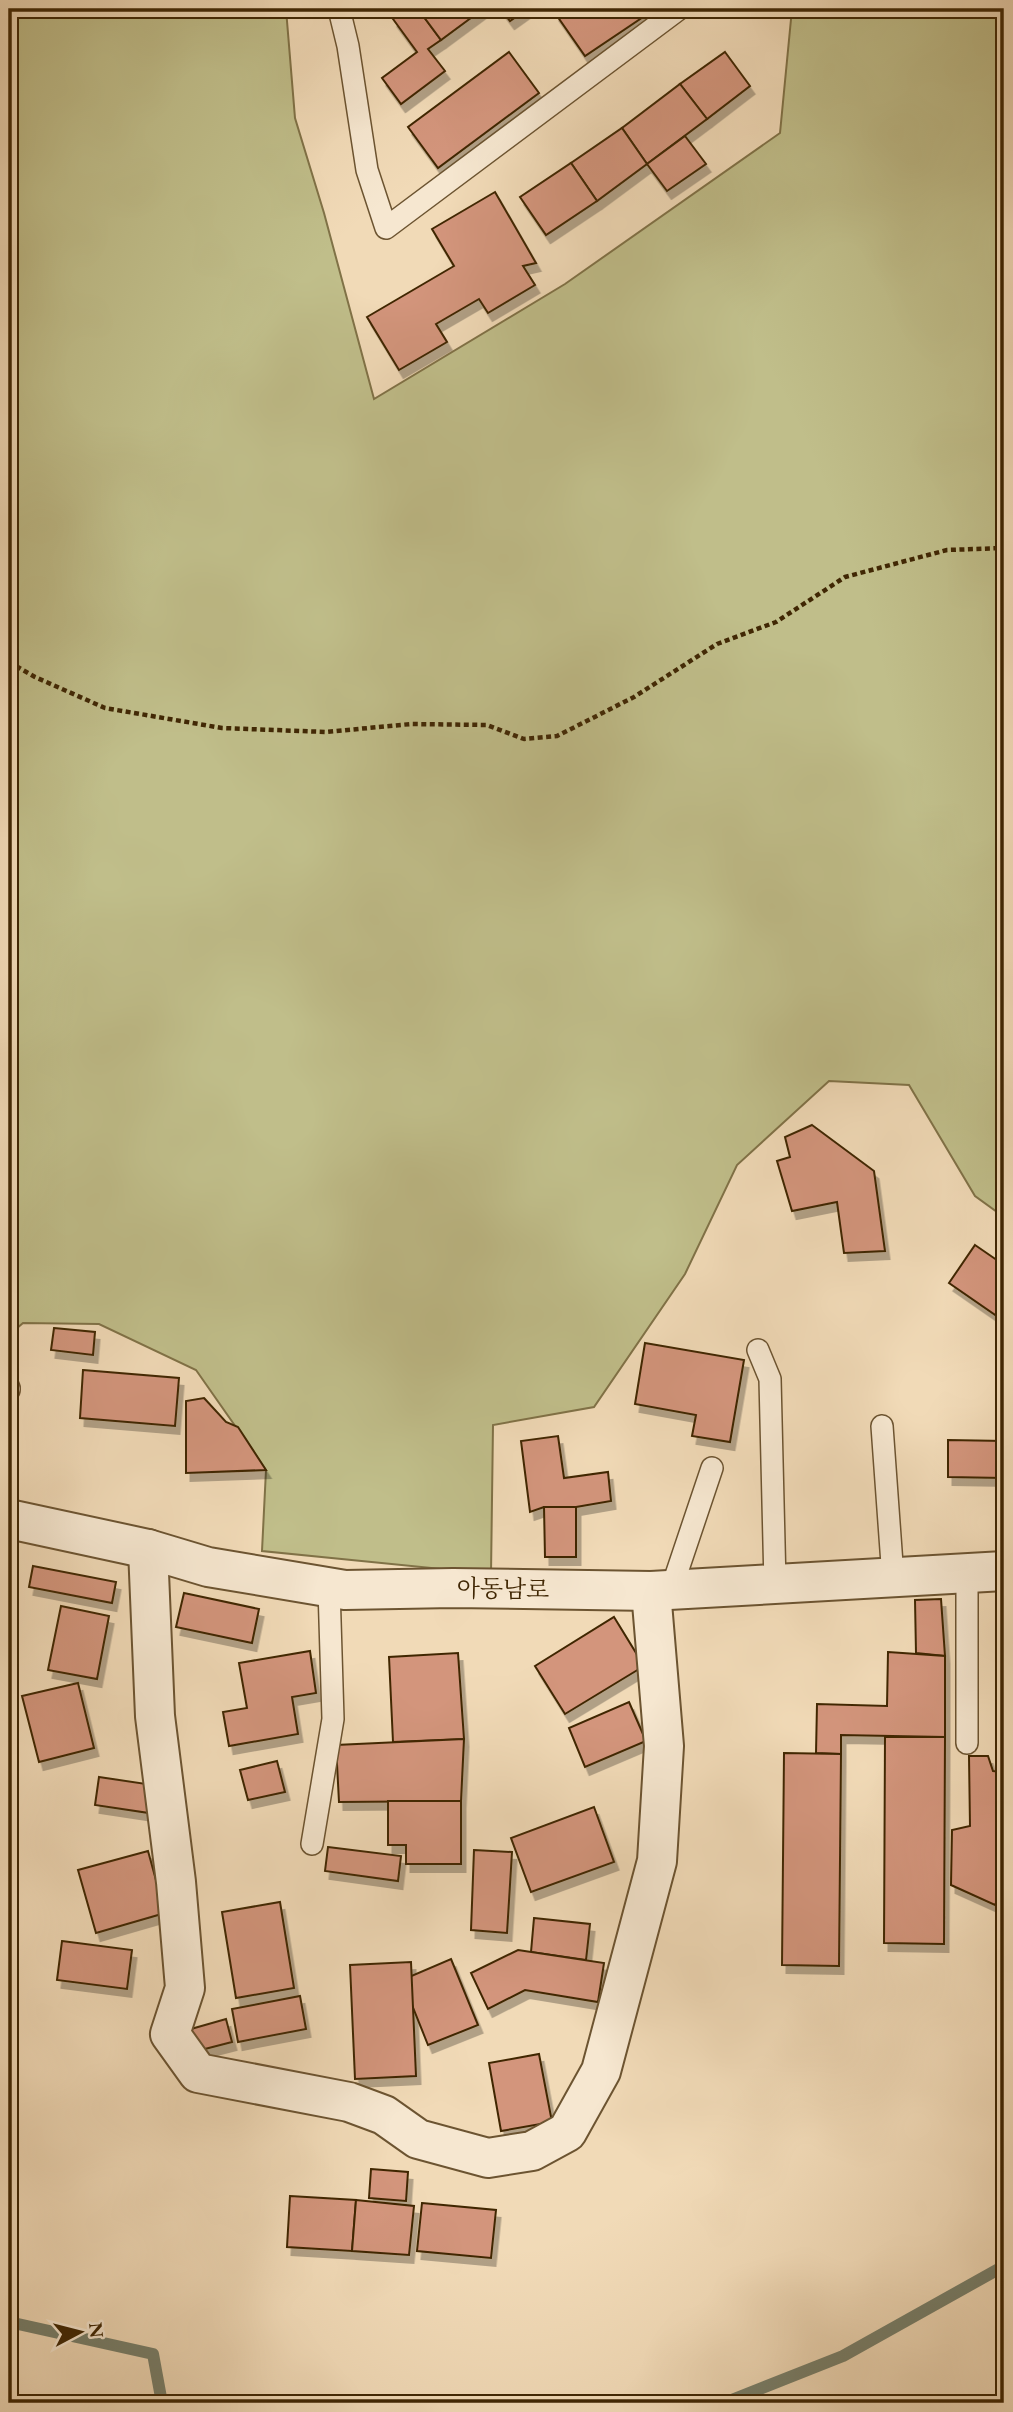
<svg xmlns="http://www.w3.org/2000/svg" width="1013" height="2412" font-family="'EB Garamond','Noto Serif KR',serif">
<defs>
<filter id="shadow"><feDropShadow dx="4.5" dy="8" stdDeviation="0" flood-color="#0004"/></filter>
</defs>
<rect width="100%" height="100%" fill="#f1dab7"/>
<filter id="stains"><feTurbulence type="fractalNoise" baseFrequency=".00286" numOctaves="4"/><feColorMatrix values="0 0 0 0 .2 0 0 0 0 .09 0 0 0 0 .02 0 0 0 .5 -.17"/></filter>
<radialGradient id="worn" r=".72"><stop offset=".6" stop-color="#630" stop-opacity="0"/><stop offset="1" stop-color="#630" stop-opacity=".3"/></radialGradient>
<path fill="#c0be8a" stroke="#807247" stroke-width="2" d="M9,9H286L295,118L324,213L374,399L565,284L780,133L792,9H1004V1217L975,1196L909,1085L829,1081L737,1165L685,1274L594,1407L493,1425L491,1574L262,1551L266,1470L196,1370L99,1324L23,1323L9,1335Z"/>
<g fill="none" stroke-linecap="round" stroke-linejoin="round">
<g stroke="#777f6b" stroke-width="12">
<path d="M9,2322L153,2354L162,2403"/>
<path d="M724,2403L843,2356L1004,2266"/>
</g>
</g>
<g fill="#d3957c" stroke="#402704" stroke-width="2" filter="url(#shadow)">
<path d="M407,9H418L441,40L428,49L445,71L401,104L382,78L417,52L393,19Z"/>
<path d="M418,9H483L441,40Z"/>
<path d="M501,9H527L510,21Z"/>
<path d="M561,9H655L585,56L555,13Z"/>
<path d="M509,52L539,93L438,168L408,127Z"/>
<path d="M725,52L750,86L707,119L680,84Z"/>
<path d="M680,84L707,119L647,164L622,128Z"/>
<path d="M622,128L647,164L597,201L571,163Z"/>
<path d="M685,136L706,164L667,191L647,164Z"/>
<path d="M571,163L597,201L546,235L520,197Z"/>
<path d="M495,192L536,263L523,266L535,285L488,313L479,299L436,324L447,342L399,370L367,317L454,266L432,229Z"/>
<path d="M812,1125L874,1171L885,1251L844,1253L837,1202L792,1211L777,1161L790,1157L785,1137Z"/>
<path d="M975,1245L1004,1265V1321L949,1283Z"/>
<path d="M54,1328L95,1332L93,1355L51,1350Z"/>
<path d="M645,1343L744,1360L730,1442L692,1436L696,1415L635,1404Z"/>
<path d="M83,1370L179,1378L175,1426L80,1418Z"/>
<path d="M204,1398L226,1422L238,1427L266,1470L186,1473V1401Z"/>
<path d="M558,1436L564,1478L608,1472L611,1501L576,1507H544L530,1512L521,1441Z"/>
<path d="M948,1440L1004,1441V1478L948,1477Z"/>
<path d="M544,1507H576V1557H545Z"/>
<path d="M33,1566L116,1582L112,1603L29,1587Z"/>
<path d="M184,1593L259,1609L252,1643L176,1627Z"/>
<path d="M941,1599L945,1656L916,1653L915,1600Z"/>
<path d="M61,1606L109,1616L97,1679L48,1670Z"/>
<path d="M614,1617L644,1666L565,1714L535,1666Z"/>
<path d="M310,1651L316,1693L292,1697L298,1734L229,1746L223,1712L247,1708L239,1663Z"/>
<path d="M888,1652L945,1656V1737L841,1735V1754L816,1753L817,1704L887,1706Z"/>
<path d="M458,1653L464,1739L393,1742L389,1657Z"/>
<path d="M78,1683L94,1748L39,1762L22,1696Z"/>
<path d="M629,1702L646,1741L585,1767L569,1728Z"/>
<path d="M885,1737H945L944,1944L884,1943Z"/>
<path d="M464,1739L461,1801L339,1802L336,1745Z"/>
<path d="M784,1753L841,1754L839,1966L782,1965Z"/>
<path d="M969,1756H988L993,1771L1004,1772V1887L995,1905L951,1885L952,1830L970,1826Z"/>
<path d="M277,1761L285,1792L248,1800L240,1770Z"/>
<path d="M99,1777L153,1785L149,1813L95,1805Z"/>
<path d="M388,1801H461V1864H406V1845H388Z"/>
<path d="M594,1807L614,1862L531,1892L511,1838Z"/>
<path d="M328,1847L401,1856L398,1881L325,1871Z"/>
<path d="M474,1850L512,1852L507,1933L471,1930Z"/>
<path d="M148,1851L165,1913L96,1933L78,1870Z"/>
<path d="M280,1902L294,1988L236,1998L222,1912Z"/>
<path d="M534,1918L590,1924L586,1960L531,1952Z"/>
<path d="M62,1941L132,1950L127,1989L57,1980Z"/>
<path d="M518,1950L604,1963L598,2002L525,1990L488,2009L471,1973Z"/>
<path d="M451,1959L478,2025L428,2045L402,1980Z"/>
<path d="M411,1962L416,2076L355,2079L350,1965Z"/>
<path d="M300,1996L306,2029L238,2042L232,2009Z"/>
<path d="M226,2019L232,2042L197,2051L191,2029Z"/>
<path d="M539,2054L552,2122L501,2131L489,2063Z"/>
<path d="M371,2169L408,2172L406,2201L369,2198Z"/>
<path d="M290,2196L356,2200L352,2251L287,2247Z"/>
<path d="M356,2200L414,2206L409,2255L352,2251Z"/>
<path d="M422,2203L496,2210L491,2258L417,2251Z"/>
</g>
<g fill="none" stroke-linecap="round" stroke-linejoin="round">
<defs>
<g id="service">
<path d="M339,9L348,46L367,170L386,228L679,9"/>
<path d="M758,1350L770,1379L775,1584"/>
<path d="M9,1390V1388"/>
<path d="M882,1426L893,1578"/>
<path d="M671,1590L712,1468"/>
<path d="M967,1743V1574"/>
<path d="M312,1844L333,1719L329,1588"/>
</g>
<g id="minor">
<path d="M9,1519L148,1549L208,1567L345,1590L453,1588L651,1591L1004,1571"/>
<path d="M148,1549L155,1716L176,1882L185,1988L170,2034L198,2073L349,2102L384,2115L418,2139L488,2158L532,2151L567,2132L601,2071L657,1861L664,1746L651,1591"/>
</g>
</defs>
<use href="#service" stroke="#6c5431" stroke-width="24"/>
<use href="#minor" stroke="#6c5431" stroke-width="42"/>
<path stroke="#402704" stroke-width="4.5" stroke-dasharray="5 3.5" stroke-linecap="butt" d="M9,662L35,677L105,708L222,728L326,732L411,724L487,725L524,739L557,736L634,697L717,644L776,622L845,577L947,550L1004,548"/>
<use href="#service" stroke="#f6e7d0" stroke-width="21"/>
<use href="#minor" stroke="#f6e7d0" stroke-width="38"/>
</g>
<g text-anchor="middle" stroke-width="5" stroke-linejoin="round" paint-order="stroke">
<g font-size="24" fill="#402704" stroke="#f6e7d0">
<text transform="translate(503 1589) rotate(1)" y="8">아동남로</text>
</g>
</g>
<rect width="1013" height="2412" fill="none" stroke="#f1dab7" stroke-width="35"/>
<rect x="10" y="10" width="992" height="2391" fill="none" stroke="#402704" stroke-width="3.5"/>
<rect x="18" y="18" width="978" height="2377" fill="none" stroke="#402704" stroke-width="2"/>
<g transform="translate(80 2332) rotate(83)" stroke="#f6e7d0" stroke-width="5" paint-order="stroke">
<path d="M0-5L12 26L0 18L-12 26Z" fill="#402704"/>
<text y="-10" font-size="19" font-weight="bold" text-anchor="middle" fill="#402704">N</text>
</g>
<rect width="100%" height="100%" filter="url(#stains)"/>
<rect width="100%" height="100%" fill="url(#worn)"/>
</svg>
